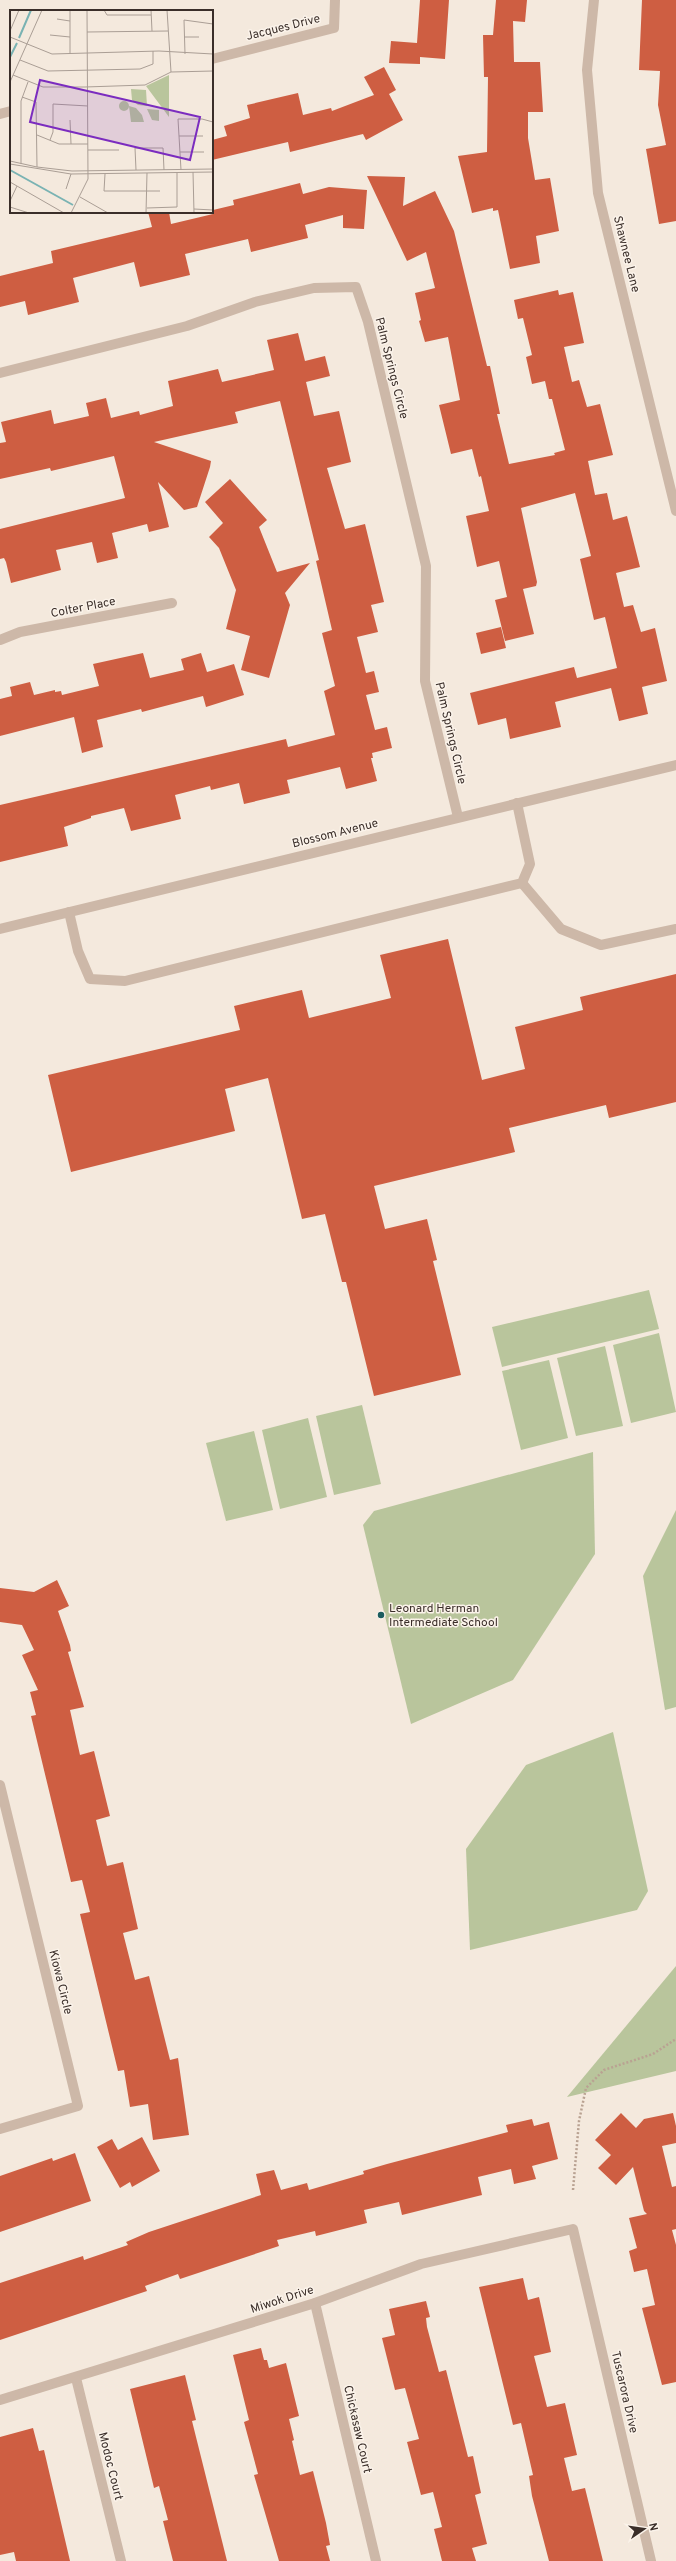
<svg xmlns="http://www.w3.org/2000/svg" width="676" height="2561" font-family="Overpass,sans-serif">
<rect width="100%" height="100%" fill="#f4e9dd"/>
<g fill="#b9c59c">
<path d="M649,1290L659,1329L502,1367L492,1327Z"/>
<path d="M659,1333L676,1412L631,1423L613,1345Z"/>
<path d="M605,1346L623,1426L576,1436L557,1358Z"/>
<path d="M549,1360L568,1438L521,1450L502,1371Z"/>
<path d="M362,1405L381,1484L334,1495L316,1416Z"/>
<path d="M308,1418L327,1497L280,1509L262,1430Z"/>
<path d="M254,1431L273,1510L226,1521L206,1443Z"/>
<path d="M593,1452L595,1554L513,1680L411,1724L363,1525L374,1511Z"/>
<path d="M676,1510V1707L665,1710L643,1576Z"/>
<path d="M613,1732L648,1891L637,1910L470,1950L466,1849L526,1765Z"/>
<path d="M676,1966V2071L567,2097Z"/>
</g>
<g fill="#ce5e42">
<path d="M420,0H449L445,59L420,57V64L389,63L391,41L417,43Z"/>
<path d="M496,0H527L525,22L513,21L514,62H540L543,112H528V138L535,180L550,178L559,231L536,236L540,263L510,269L498,210L493,211V208L472,213L458,156L487,152L488,77H484L483,35H493Z"/>
<path d="M642,0H676V221L659,224L646,149L666,145L658,105L660,71L639,70Z"/>
<path d="M384,67L396,90L389,94L403,120L366,140L363,134L290,152L288,142L212,160V140L227,136L224,126L250,118L247,105L298,93L303,115L331,108L332,111L374,95L364,77Z"/>
<path d="M367,176L405,177L403,206L435,191L454,231L487,366H490L500,414H497L509,464L555,455L554,453L565,450L552,399H549L545,381L532,384L526,357L532,355L523,318L518,319L514,300L558,290L559,295L573,292L584,343L564,347L572,382L579,380L587,407L600,404L613,455L588,461L595,495L607,493L613,520L627,516L640,567L616,573L624,607L633,605L641,632L655,628L667,681L642,687L648,714L619,721L611,688L555,702L561,727L510,739L506,718L478,725L470,693L574,667L577,678L617,668L605,617L594,620L580,559L591,556L575,493L521,508L537,582L536,586L523,589L534,634L505,641L495,600L507,597L499,561L477,567L466,516L489,511L481,476L479,477L472,449L451,454L439,405L460,400L448,337L425,342L419,321L421,320L415,293L435,288L426,252L407,261Z"/>
<path d="M300,183L303,194L329,187L367,190L364,229L343,228V215L305,225L308,238L251,252L248,239L185,254L190,275L140,287L134,262L73,278L79,302L28,315L25,301L0,307V276L53,263L51,251L152,227L148,212H169L171,224L213,214V210L234,205L233,200Z"/>
<path d="M298,333L305,361L325,356L330,376L306,382L314,416L339,411L351,462L327,468L345,529L365,524L384,602L371,605L378,632L357,637L366,673L374,671L379,692L366,695L375,730L387,727L392,748L372,753L373,758H371L377,781L346,789L340,767L287,780L290,793L244,804L239,783L211,790L210,786L175,795L181,819L131,831L124,808L91,816V818L64,827L68,846L0,862V805L286,739L288,747L335,735L324,691L335,686L322,633L332,630L316,561L319,560L280,401L235,412L238,423L154,442L211,461L210,467L197,507L184,510L158,482L169,527L149,532L147,524L112,533L118,558L97,563L92,542L56,550L61,570L11,583L6,562L4,558L0,559V529L125,498L114,456L51,471L50,468L0,479V443L6,442L1,422L51,410L54,424L89,416L86,403L106,398L111,418L139,411L140,415L173,406L168,381L218,369L222,382L274,370L267,340Z"/>
<path d="M230,479L267,520L259,527L277,572L310,563L285,593L290,605L269,678L241,670L250,636L226,629L236,590L219,548L209,537L223,523L205,502Z"/>
<path d="M501,627L506,648L481,654L476,633Z"/>
<path d="M143,653L150,678L184,670L181,659L201,653L207,672L234,664L244,695L206,707L203,696L142,712L141,709L97,720L103,747L82,753L74,717L0,736V699L12,696L10,687L30,682L34,695L55,690V692L61,691L62,695L99,686L93,664Z"/>
<path d="M448,939L482,1080L525,1069L515,1027L583,1010L580,997L676,974V1102L609,1118L606,1105L509,1128L515,1152L374,1186L385,1229L427,1219L437,1260L433,1261L461,1375L374,1396L346,1282H342L325,1214L302,1219L268,1078L225,1089L235,1131L71,1172L48,1075L240,1030L234,1006L302,990L309,1018L391,998L380,955Z"/>
<path d="M57,1580L69,1606L58,1611L70,1645L71,1651L68,1652L84,1707L70,1710L80,1755L94,1751L110,1816L96,1820L107,1866L123,1862L138,1929L123,1933L135,1980L149,1976L170,2060L178,2058L189,2135L153,2140L148,2104L130,2107L124,2070L118,2071L80,1914L90,1912L82,1880L71,1882L31,1716L36,1715L30,1692L38,1690L22,1655L34,1650L22,1625L0,1622V1588L34,1592Z"/>
<path d="M621,2113L636,2128L644,2119L673,2113L676,2126V2143L662,2146L672,2187L676,2186V2229L672,2230L676,2245V2382L662,2385L642,2308L655,2305L647,2269L634,2272L629,2251L637,2248L629,2218L647,2214L644,2211L633,2167L616,2185L598,2168L611,2155L595,2140Z"/>
<path d="M532,2119L534,2126L549,2122L558,2159L532,2166L536,2179L514,2184L511,2169L478,2177L482,2195L402,2215L399,2202L364,2210L367,2223L316,2236L315,2231L277,2240L279,2246L180,2279L178,2274L145,2286L147,2291L0,2340V2283L83,2256L84,2260L128,2245L126,2242L149,2232L261,2195L256,2174L274,2170L281,2190L307,2183L309,2190L364,2174L363,2171L387,2164L508,2132L506,2125Z"/>
<path d="M142,2137L160,2171L132,2187L130,2182L120,2188L97,2147L112,2139L118,2150Z"/>
<path d="M75,2153L91,2201L0,2232V2176L52,2158L53,2161Z"/>
<path d="M523,2278L528,2300L539,2297L551,2352L534,2356L547,2407L565,2403L577,2455L564,2458L572,2491L585,2488L603,2561H549L532,2496L529,2476L533,2475L521,2423L513,2425L479,2287Z"/>
<path d="M426,2301L430,2317L426,2318L427,2327L439,2372L446,2370L468,2457L473,2456L481,2493L475,2495L487,2544L472,2548L476,2561H442L434,2529L442,2527L433,2492L421,2495L407,2442L419,2439L405,2388L395,2390L382,2338L395,2335L389,2309Z"/>
<path d="M261,2348L264,2360H267L269,2368L286,2363L299,2416L289,2419L294,2440L292,2441L300,2475L313,2471L326,2523L330,2545L326,2546L330,2561H279L254,2475L258,2474L244,2422L249,2420L233,2355Z"/>
<path d="M185,2375L196,2420L192,2421L227,2561H173L163,2521L168,2520L159,2486L154,2488L130,2389Z"/>
<path d="M33,2428L39,2451L44,2450L70,2561H16L14,2552L0,2555V2437Z"/>
</g>
<g fill="none" stroke-linecap="round" stroke-linejoin="round">
<path stroke="#b9a292" stroke-width="2.5" stroke-dasharray="2 2" stroke-linecap="butt" d="M573,2190L579,2121L586,2088L604,2070L653,2054L676,2039"/>
<g stroke="#cdb8a8" stroke-width="10">
<path d="M594,0L587,70L598,193L676,511"/>
<path d="M212,59L334,28L335,0"/>
<path d="M0,114L11,111"/>
<path d="M0,373L187,326L255,302L314,288L356,287L368,322L426,566L425,681L458,817"/>
<path d="M0,640L20,632L172,603"/>
<path d="M522,883L561,929L601,945L676,929"/>
<path d="M69,912L78,951L90,979L125,981L522,883L530,864L517,803"/>
<path d="M0,929L676,765"/>
<path d="M0,1785L78,2106L0,2129"/>
<path d="M315,2303L376,2561"/>
<path d="M76,2378L121,2561"/>
<path d="M0,2400L315,2303L421,2264L573,2229L651,2561"/>
</g>
</g>
<circle fill="#1b5d5f" stroke="#fbf3ea" stroke-width="1.5" cx="381" cy="1615" r="4"/>
<g text-anchor="middle" stroke-width="3" stroke-linejoin="round" paint-order="stroke">
<g font-size="12" fill="#3a2e29" stroke="#fbf3ea">
<text transform="translate(283 27) rotate(-14)" y="4">Jacques Drive</text>
<text transform="translate(627 254) rotate(76)" y="4">Shawnee Lane</text>
<text transform="translate(392 368) rotate(76)" y="4">Palm Springs Circle</text>
<text transform="translate(83 607) rotate(-11)" y="4">Colter Place</text>
<text transform="translate(451 733) rotate(77)" y="4">Palm Springs Circle</text>
<text transform="translate(335 833) rotate(-14)" y="4">Blossom Avenue</text>
<text transform="translate(61 1982) rotate(76)" y="4">Kiowa Circle</text>
<text transform="translate(282 2299) rotate(-18)" y="4">Miwok Drive</text>
<text transform="translate(625 2392) rotate(77)" y="4">Tuscarora Drive</text>
<text transform="translate(358 2429) rotate(77)" y="4">Chickasaw Court</text>
<text transform="translate(111 2466) rotate(76)" y="4">Modoc Court</text>
</g>
<g font-size="12" fill="#3a2e29" stroke="#fbf3ea" text-anchor="start">
<text x="389" y="1612">Leonard Herman<tspan x="389" dy="14">Intermediate School</tspan></text>
</g>
</g>
<g transform="translate(10 10)">
<rect width="203" height="203" fill="#f4e9dd"/>
<path d="M159,65V107L136,76ZM121,79L136,80L137,96L128,95L122,90ZM109 96a5 5 0 1 1 10 0a5 5 0 1 1-10 0ZM119,96L126,98L132,105L134,112H121ZM137,99L149,100V111L142,110Z" fill="#b9c59c"/>
<path fill="none" stroke="#7ab3b3" stroke-width="2" d="M9,28L21,0M0,47L7,33M0,160L63,195"/>
<path fill="none" stroke="#aa9e95" stroke-width="1" d="M60,0V44M94,0L97,5H141M141,0L142,21M157,0L161,62M47,9L60,11M0,21L9,0M77,22L158,21M40,25L60,27M0,27L42,44L149,41L203,44M175,27H189M175,44L174,10L203,14M10,50L38,61L130,59L143,54V41M3,65L33,77H75L135,75L161,62L203,61M0,72L32,0M12,87L26,92L27,157M60,110L61,134M27,125L49,134H78M169,126H193M40,130L43,122V94L78,96M78,140H109M170,142H194M0,151L27,157L62,161L203,159M0,154L61,164L203,162M11,154V91L18,72M126,160L125,138H153L154,160M171,160L168,109H192L203,112M183,162L184,203M95,164L94,181H150M0,172L54,203M56,179L61,164M70,187L98,203M0,191L7,176M0,197L19,203M137,198L167,197V163M184,199L203,200M61,203L78,169L77,0M136,203L137,163"/>
<path fill="#7b2cbf" fill-opacity="0.15" stroke="#7b2cbf" stroke-width="2" d="M30,70L190,107L180,150L20,112Z"/>
<rect width="203" height="203" fill="none" stroke="#3a2e29" stroke-width="2"/>
</g>
<g transform="translate(644 2529) rotate(77)" stroke="#fbf3ea" stroke-width="3" paint-order="stroke">
<path d="M0-3L7 15L0 10L-7 15Z" fill="#3a2e29"/>
<text y="-6" font-size="11" font-weight="bold" text-anchor="middle" fill="#3a2e29">N</text>
</g>
</svg>
